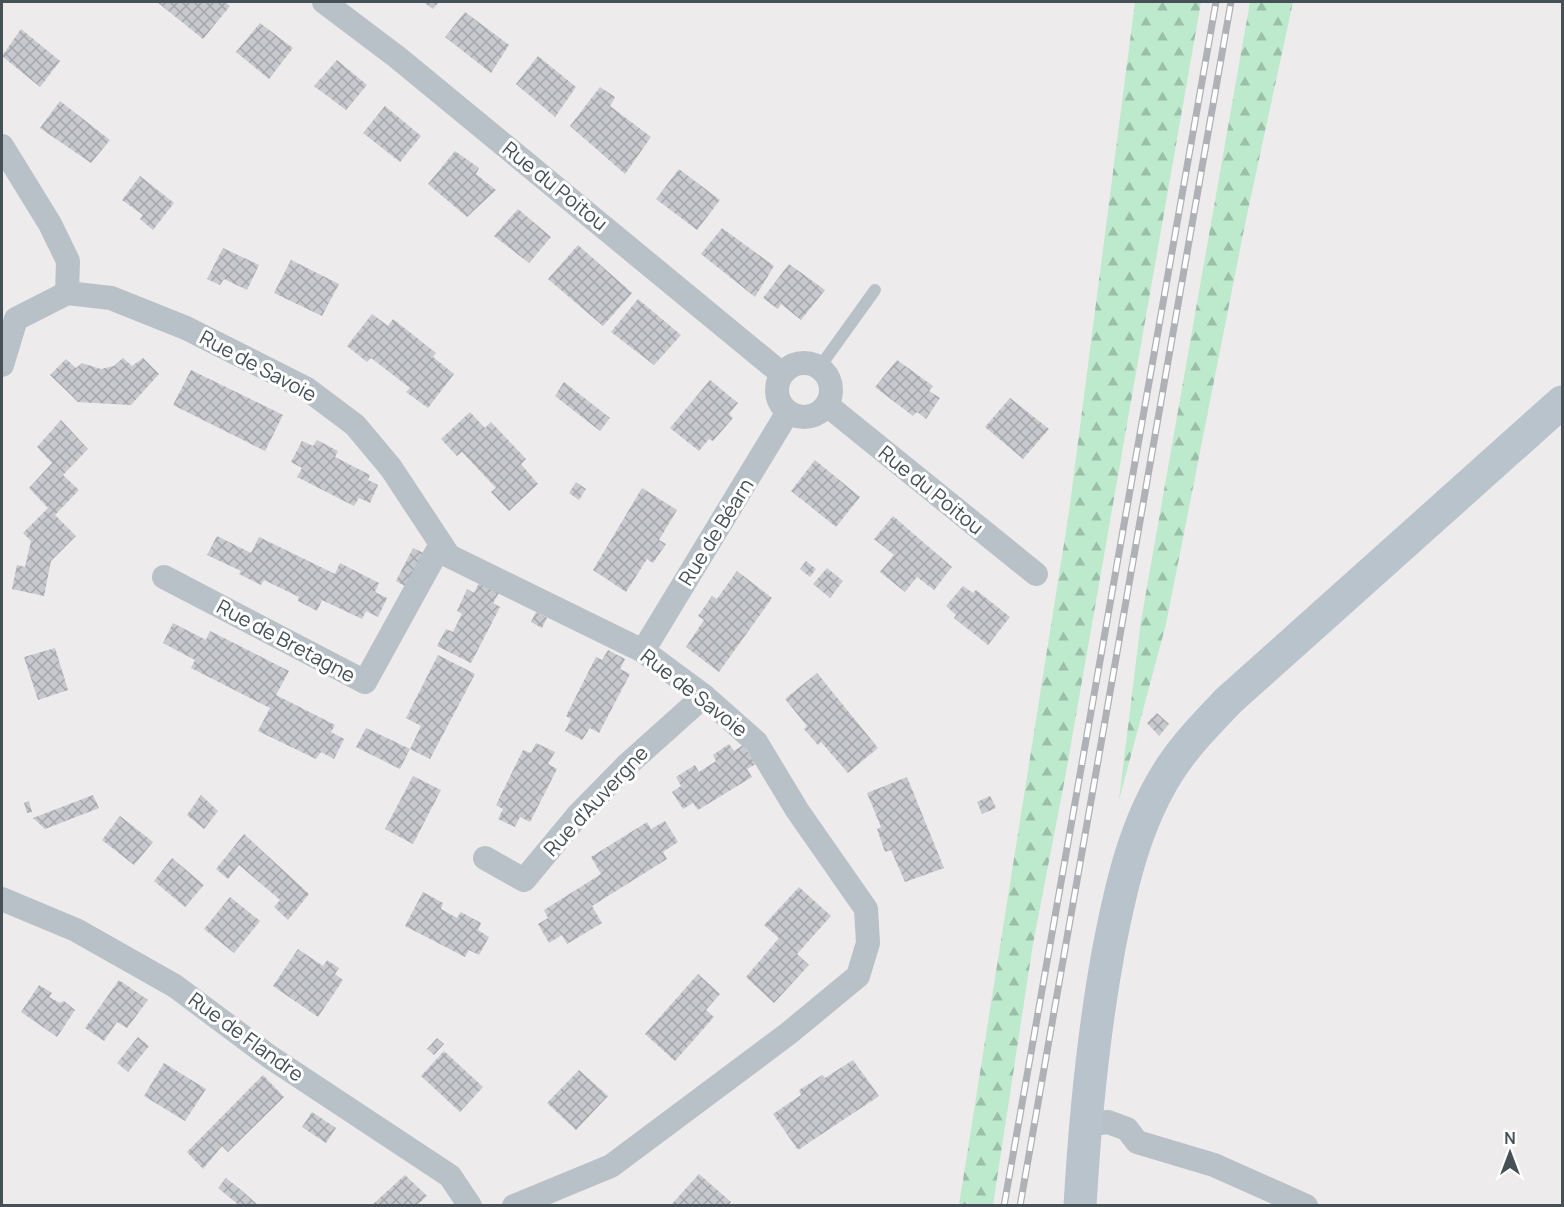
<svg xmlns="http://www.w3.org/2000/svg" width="1564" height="1207" font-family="Manrope,sans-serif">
<defs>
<pattern id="forest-firs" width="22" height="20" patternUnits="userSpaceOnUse" patternTransform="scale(1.5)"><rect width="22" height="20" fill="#bde9cc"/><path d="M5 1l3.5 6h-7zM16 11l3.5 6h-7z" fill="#9bbfa8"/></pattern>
<pattern id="building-cross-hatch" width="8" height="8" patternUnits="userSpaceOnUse" patternTransform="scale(1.5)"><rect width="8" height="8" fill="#c7c9ce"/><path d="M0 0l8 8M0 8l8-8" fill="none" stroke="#a3a6aa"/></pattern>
</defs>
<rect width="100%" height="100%" fill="#eeebec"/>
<g fill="url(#forest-firs)">
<path d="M1135,2H1201L1065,778L1033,944L993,1205H959L1069,512Z"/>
<path d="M1250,2H1293L1245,224L1166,624L1119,800L1141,621Z"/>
</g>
<g fill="url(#building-cross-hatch)">
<path d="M157,2H225L230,6L203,39Z"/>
<path d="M423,2H439L433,9Z"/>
<path d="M465,12L509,45L491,73L445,37Z"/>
<path d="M260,23L293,48L269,79L236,52Z"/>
<path d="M21,29L60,61L40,87L2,56Z"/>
<path d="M538,56L576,87L555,117L516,84Z"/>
<path d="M337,60L367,85L346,110L314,86Z"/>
<path d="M600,87L615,97L610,106L651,137L625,174L570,126Z"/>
<path d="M60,101L110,140L91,163L40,128Z"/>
<path d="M385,106L421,136L400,162L363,133Z"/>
<path d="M455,151L479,168L476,174L496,190L467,217L428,184Z"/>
<path d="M679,169L720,200L697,230L656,199Z"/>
<path d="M140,176L174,203L153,230L140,219L143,215L122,200Z"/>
<path d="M518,209L551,237L529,263L494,236Z"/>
<path d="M722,228L774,266L755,297L701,254Z"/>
<path d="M578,245L632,293L603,326L548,279Z"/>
<path d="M223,248L259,265L247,290L224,279L220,285L207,279Z"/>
<path d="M291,260L339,284L322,316L274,293Z"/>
<path d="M789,264L825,290L801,320L781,304L778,309L763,298Z"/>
<path d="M638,299L681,335L654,365L611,332Z"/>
<path d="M372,314L388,326L393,319L436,353L433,357L454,374L428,408L406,392L410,388L371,358L367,362L347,346Z"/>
<path d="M123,358L132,366L143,358L159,374L131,405L78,402L50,375L66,359L76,368L82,363L101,369L114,366Z"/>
<path d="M897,360L933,386L929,391L940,398L926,419L917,412L913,416L875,387Z"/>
<path d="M191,370L283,415L265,451L173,405Z"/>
<path d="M710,380L738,403L729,414L733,418L713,441L709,439L699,451L670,428Z"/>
<path d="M564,382L610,418L600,431L555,396Z"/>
<path d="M1010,398L1049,429L1023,459L985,427Z"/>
<path d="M470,412L485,428L491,422L526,459L521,464L538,484L509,511L491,492L496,488L462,452L457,456L441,439Z"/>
<path d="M61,420L88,449L63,475L79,490L55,515L76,536L51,561L44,596L12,589L17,565L25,567L31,541L23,533L48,508L29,488L52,463L37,447Z"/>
<path d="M317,440L338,451L335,457L370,475L368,480L378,485L370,503L359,498L354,506L297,477L302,468L291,462L302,441L313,446Z"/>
<path d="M815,460L860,497L836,527L791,491Z"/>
<path d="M576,482L586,489L579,500L569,493Z"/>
<path d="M642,488L677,510L659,540L666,544L653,563L647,559L626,592L593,570Z"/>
<path d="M893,516L952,567L934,590L917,577L905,592L880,572L894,555L874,539Z"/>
<path d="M217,536L251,553L259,537L335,574L340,563L379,583L375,592L387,598L378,617L366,611L362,619L322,600L317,611L298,601L299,597L264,580L261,585L239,574L241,571L207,555Z"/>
<path d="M413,548L432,557L415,592L396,581Z"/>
<path d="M806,561L816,569L810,577L800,569Z"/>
<path d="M827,568L843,581L830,598L813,584Z"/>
<path d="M737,571L772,598L719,672L686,647L704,620L698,616L712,596L717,599Z"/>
<path d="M479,583L499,593L493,603L500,607L471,663L437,646L446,629L453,632L462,614L457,611L467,589L474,593Z"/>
<path d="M963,586L973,593L976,590L1010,617L988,645L954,618L956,615L946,606Z"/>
<path d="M536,612L547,618L542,628L531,622Z"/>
<path d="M173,623L206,640L210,631L289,671L276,695L335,725L331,732L344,739L334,759L321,752L316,759L258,731L270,708L191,668L195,660L163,643Z"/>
<path d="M55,648L68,690L38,700L24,657Z"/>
<path d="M608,650L625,659L620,669L630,674L599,733L590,728L582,740L565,731L571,719L566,716L596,657L602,660Z"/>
<path d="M438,655L475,674L430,759L410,749L421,726L406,718Z"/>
<path d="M817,673L878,748L848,773L821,742L818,745L804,729L807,726L785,699Z"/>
<path d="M1157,713L1169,724L1159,736L1147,723Z"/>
<path d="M366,728L410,749L400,769L356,747Z"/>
<path d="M536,743L555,752L548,764L557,769L530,822L520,817L515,827L498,819L503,809L496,805L523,750L531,753Z"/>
<path d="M729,744L734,751L743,745L756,764L747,769L752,777L698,810L693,803L683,809L672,792L681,786L676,777L695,765L699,772L716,761L713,755Z"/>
<path d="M413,776L441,790L413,844L385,829Z"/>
<path d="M907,777L944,868L905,882L891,850L885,852L877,829L881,827L867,793Z"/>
<path d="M93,795L99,808L45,829L33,818Z"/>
<path d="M201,795L218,811L204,829L187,815Z"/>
<path d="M990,796L996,808L982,814L977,802Z"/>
<path d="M29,801L32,812L27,813L24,803Z"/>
<path d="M120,816L153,842L134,865L102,840Z"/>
<path d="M665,821L678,842L663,852L667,859L592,906L602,923L567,944L562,935L549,943L538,924L548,918L544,910L601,874L591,857L647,822L651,829Z"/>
<path d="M244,834L309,894L288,920L274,907L280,900L239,865L228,879L216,869Z"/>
<path d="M172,858L204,885L185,907L154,881Z"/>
<path d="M799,887L831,916L797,954L809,965L774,1003L746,977L779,938L764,925Z"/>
<path d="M423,892L443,903L441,909L457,918L461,912L481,923L478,930L489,937L479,955L469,950L465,957L405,926Z"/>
<path d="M230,897L260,921L234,953L204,929Z"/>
<path d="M298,949L323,966L327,960L339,968L335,974L343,980L318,1017L273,986Z"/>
<path d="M698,974L720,994L706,1010L714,1017L675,1061L645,1034Z"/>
<path d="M119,980L148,1000L127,1028L117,1022L104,1041L85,1028Z"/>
<path d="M39,985L52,993L49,997L60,1003L64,1001L75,1010L57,1037L21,1012Z"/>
<path d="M138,1037L149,1046L128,1072L117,1063Z"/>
<path d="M437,1038L444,1044L434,1055L427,1049Z"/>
<path d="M444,1051L483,1087L460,1112L421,1076Z"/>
<path d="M853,1060L879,1096L798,1150L773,1114L801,1095L799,1090L812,1082L822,1075L825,1078Z"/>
<path d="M164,1063L206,1089L185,1121L144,1096Z"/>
<path d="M579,1070L608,1096L576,1130L547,1103Z"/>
<path d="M263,1075L284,1097L228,1152L222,1146L203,1169L187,1152Z"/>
<path d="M312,1112L336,1128L326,1143L302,1127Z"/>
<path d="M699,1174L731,1202L728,1206H670Z"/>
<path d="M405,1175L427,1196L416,1206H371Z"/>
<path d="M226,1178L240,1189L259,1206H240L218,1188Z"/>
</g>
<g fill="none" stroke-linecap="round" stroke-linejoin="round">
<path stroke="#b8c1c7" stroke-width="12" d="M819,368L875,290"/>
<g stroke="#b8c1c7" stroke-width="24">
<path d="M324,2L397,57L782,374"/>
<path d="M2,146L50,224L68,261L67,293"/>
<path d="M67,293L111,298L186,328L307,389L355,425L391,468L449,556L643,651L704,696L756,742L797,810L866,909L868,943L858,976L789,1033L611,1166L514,1206"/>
<circle cx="804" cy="390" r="27"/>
<path d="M2,365L16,319L67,293"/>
<path d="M827,405L1036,574"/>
<path d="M164,577L365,682L441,544"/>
<path d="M643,651L788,412"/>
<path d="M485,858L524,880L578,815L627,765L704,696"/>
<path d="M2,899L76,930L175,986L270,1057L450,1176L470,1206"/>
<path d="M1084,1125L1108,1122L1127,1129L1137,1142L1214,1165L1306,1206"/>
</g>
<path stroke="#b9c3cc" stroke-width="33" d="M1080,1206C1085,1119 1093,1034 1109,948C1121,886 1135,823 1170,769C1187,743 1208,722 1229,700L1562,402"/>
<defs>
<g id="rail">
<path d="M1004,1206L1216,2"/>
<path d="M1020,1206L1231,2"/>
</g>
</defs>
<use href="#rail" stroke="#aeb1b5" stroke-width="7"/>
<use href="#rail" stroke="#fff" stroke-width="4.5" stroke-dasharray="14" stroke-linecap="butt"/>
</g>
<g text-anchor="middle" stroke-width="6" stroke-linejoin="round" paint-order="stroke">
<g font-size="20" fill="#465057" stroke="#fff">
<text transform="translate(555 186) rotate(39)" y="7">Rue du Poitou</text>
<text transform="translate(258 366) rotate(28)" y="7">Rue de Savoie</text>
<text transform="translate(931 490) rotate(39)" y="7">Rue du Poitou</text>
<text transform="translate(716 532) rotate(-58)" y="7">Rue de Béarn</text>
<text transform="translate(286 641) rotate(28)" y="7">Rue de Bretagne</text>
<text transform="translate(694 693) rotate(38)" y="7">Rue de Savoie</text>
<text transform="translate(596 801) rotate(-47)" y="7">Rue d'Auvergne</text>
<text transform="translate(246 1037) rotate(36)" y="7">Rue de Flandre</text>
</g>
</g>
<rect width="1564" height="1207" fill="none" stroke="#465057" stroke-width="6"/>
<g transform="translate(1510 1153)" stroke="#ffffff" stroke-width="4.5" paint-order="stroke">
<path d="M0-4.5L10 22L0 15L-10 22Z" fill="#465057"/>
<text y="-9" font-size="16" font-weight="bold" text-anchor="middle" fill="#465057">N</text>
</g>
</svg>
